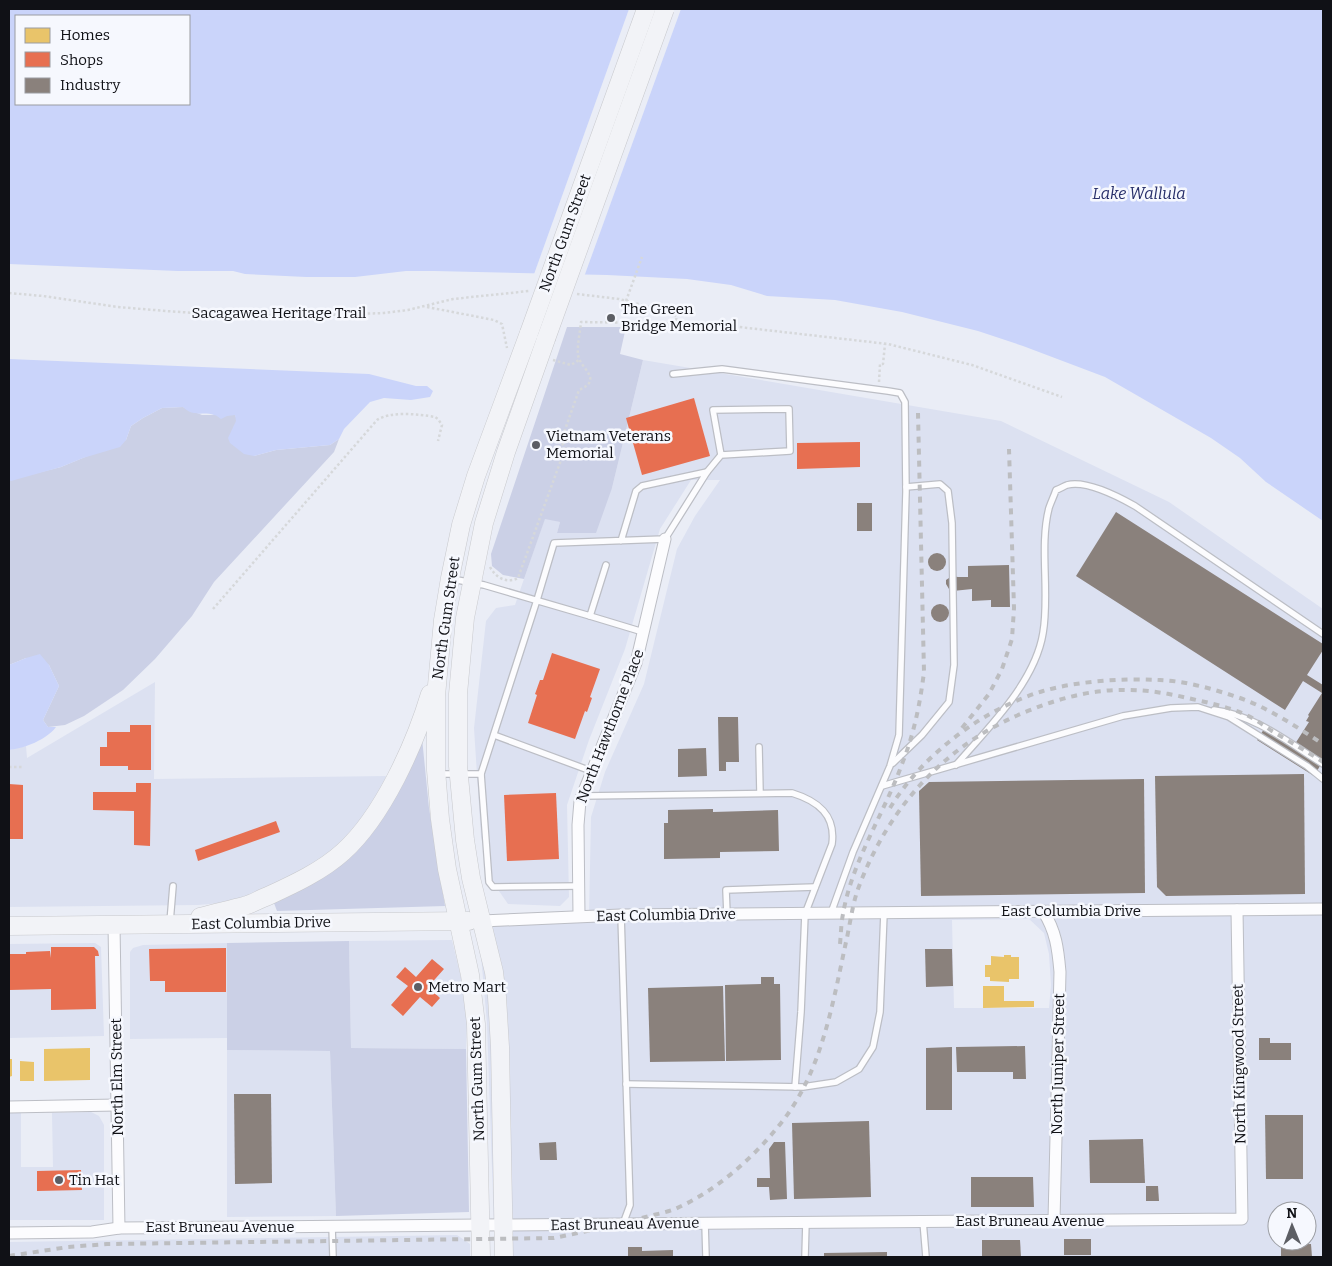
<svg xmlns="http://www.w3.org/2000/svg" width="1332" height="1266" font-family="Bitter,serif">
<rect width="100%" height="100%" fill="#eaedf6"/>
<g fill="#dce1f1" fill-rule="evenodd">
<path d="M643,360L1001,421L1169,502L1323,609V1257H495L487,1023L478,922L589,917L591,817L605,772L644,684L677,549L695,516L720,480H691L660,529L625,649L589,740L567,805L569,897L560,906L508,904L492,881L481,837L474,728L486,621L496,608L515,605L545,518L560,522L557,533L612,488ZM1029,919L1044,933L1049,954L1051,985L1049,1008H954L952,920ZM1277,1211H1307V1241H1277Z"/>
<path d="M155,682L154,779L386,776L382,788L374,802L347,836L321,862L255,895L221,903L198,905L9,907V750L26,746L27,758Z"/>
<path d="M452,940L462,982L467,1016L466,1049L351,1048L349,941Z"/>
<path d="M95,943L101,947L104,1036L9,1038V944Z"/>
<path d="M227,943V1038L130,1039V952L133,948L143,945Z"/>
<path d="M227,1050L330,1051L336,1216L227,1217Z"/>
<path d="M91,1112L99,1116L104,1125V1220H9V1113H21V1167H53L52,1113Z"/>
<path d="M457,1235L470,1244V1257H9V1242Z"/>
</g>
<g fill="#cbd0e6">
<path d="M567,327H626L620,354L643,360L612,488L596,533H557L560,522L545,519L524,579L503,575L492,566L491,554Z"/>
<path d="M183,407L202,415H235L254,456L276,450L330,445L339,439L334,452L214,582L192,616L155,659L123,690L84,716L65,725L48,727L43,720L59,686L49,665L26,658L9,665V480L61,467L126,440L131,426L143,418L162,408Z"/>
<path d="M422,738L429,808L445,906L277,911L274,903L326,872Z"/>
<path d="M349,941L351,1048L466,1049L469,1212L336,1216L330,1051L227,1050V943Z"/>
</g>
<g fill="#cad4fa" fill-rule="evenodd">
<path d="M9,9H1323V521L1266,482L1240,458L1211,438L1105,377L1023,346L978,331L902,312L835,300L767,296L731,285L687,279L607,275L434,271H406L355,277H306L245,274L233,271H178L9,264ZM16,16H189V104H16Z"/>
<path d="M9,359L369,374L416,386H427L433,391L430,397L411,400L384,398L370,402L344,429L339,439L330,445L276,450L254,456L244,454L230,443L228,438L236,421L235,415L227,416L221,419C219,418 217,415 214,415C203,411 194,418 183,407L162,408L143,418L131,426L126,440L120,447L83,458L61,467L11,481L9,480Z"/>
<path d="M40,654L49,665L59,686L43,720L48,727H56C46,740 25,748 9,750V665L26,658Z"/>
</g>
<path fill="#eaedf6" d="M629,9H681L584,277H533Z"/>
<g fill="#e9c46a">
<path d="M1004,955H1011V957H1019V979H1009V982L990,981V977H985V965H991V956L1004,957Z"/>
<path d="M983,986H1004V1001H1034V1007L983,1008Z"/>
<path d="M90,1048V1080L44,1081V1049Z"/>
<path d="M9,1059H12V1076L9,1077Z"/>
<path d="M20,1061L34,1062V1081H20Z"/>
</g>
<g fill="#e76f51">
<path d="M694,398L710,456L642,475L626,418Z"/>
<path d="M860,442V467L797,469V443Z"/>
<path d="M552,653L600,669L590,697L592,698L587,712L585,711L575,739L528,723L537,695L535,694L540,680H543Z"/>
<path d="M130,725H151V770H128V766H100V747H107V732H130Z"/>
<path d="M136,783H151L150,846L134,845V811L93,810V792H136Z"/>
<path d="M9,784L23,785V839H9Z"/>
<path d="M556,793L559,859L507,861L504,795Z"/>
<path d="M276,821L280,832L198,861L195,850Z"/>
<path d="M51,947H94L98,951L99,956H95L96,1009L51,1010V989L9,990V954H26V952L50,951L51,958Z"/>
<path d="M226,948V992H165V981H150L149,949Z"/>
<path d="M432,959L444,969L428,987L440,998L432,1007L420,997L403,1016L391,1005L408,986L396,977L405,967L416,977Z"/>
<path d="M81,1170L82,1190L37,1191V1171Z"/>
</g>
<g fill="#8a817c">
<rect x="857" y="503" width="15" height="28"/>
<path d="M1116,512L1323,644V650L1307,675L1323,685V761L1314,776L1257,740L1264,729L1293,747L1309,722L1306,721L1309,716L1308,715L1322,693L1303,681L1285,710L1076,576Z"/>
<circle cx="937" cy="562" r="9"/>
<path d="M1009,565L1010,607H991V600L972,601V589L953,591L949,589L946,584V580L952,576L958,577H968V566Z"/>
<circle cx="940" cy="613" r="9"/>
<path d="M718,717H738L739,762H726V771H719Z"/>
<path d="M706,748L707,776L678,777V749Z"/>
<path d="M1304,774L1305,894L1166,896L1157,887L1155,776Z"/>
<path d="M1144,779L1145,893L921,896L919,791L929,782Z"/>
<path d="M713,809V812L778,810L779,851L720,852V858L664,859V823H668V810Z"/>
<path d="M925,949H952L953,986L926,987Z"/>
<path d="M761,977H774V984H780L781,1060L726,1061L725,985L761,984Z"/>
<path d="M723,986L725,1061L650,1062L648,988Z"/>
<path d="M1259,1038H1270V1043H1291V1060H1259Z"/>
<path d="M1025,1046L1026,1079H1013V1072H957L956,1047Z"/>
<path d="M952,1047V1110H926V1048Z"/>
<path d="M234,1094H271L272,1183L235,1184Z"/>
<path d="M1265,1115H1303V1179H1266Z"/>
<path d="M869,1121L871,1197L794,1199L792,1123Z"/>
<path d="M1143,1139L1145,1183H1090L1089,1140Z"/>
<path d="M556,1142L557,1160H540L539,1143Z"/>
<path d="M774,1142H785L787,1199L770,1200L769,1187H757V1178H770L769,1149Z"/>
<path d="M971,1177H1033L1034,1207H971Z"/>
<path d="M1146,1186H1158L1159,1201H1146Z"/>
<rect x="1064" y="1239" width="27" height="16"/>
<path d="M982,1240H1020L1021,1257H982Z"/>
<path d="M1311,1244L1312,1257H1281V1245Z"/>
<path d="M628,1247H642V1251L673,1250V1257H628Z"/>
<path d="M887,1252V1257H824V1253Z"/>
</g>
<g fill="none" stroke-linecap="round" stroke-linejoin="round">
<defs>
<g id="service">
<path d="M673,374L722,369L888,391L900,393L905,402L906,492L899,735L890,766L853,852L831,913"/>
<path d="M707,472L721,455L713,410L789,409L790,451L721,455"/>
<path d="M452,579L484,585L590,616L606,565"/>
<path d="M590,616L643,632"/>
<path d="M1214,710C1255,715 1289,743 1323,764"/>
<path d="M494,735L591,771"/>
<path d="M759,747L760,793"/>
<path d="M893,763L922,735L949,702L954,665L952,523L948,491L940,484L906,487"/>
<path d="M956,765C987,729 1035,683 1043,633C1050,594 1039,546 1049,508C1051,502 1054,496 1056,490C1060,489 1064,486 1067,485C1086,480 1119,497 1135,506L1323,634"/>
<path d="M438,774H481"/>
<path d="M882,786L1123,716L1171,708L1198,707L1229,717L1307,766L1323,779"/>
<path d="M582,796L792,793C818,801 836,815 832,844L805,914L801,1012L795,1087"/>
<path d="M579,886L493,887L489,882L481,774L537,600L554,543L665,539L707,472L642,486L636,491L621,541"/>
<path d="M727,914L726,890L815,887"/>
<path d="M621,915L630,1205L623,1224"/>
<path d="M170,922L173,886"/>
<path d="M626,1084L803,1087L836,1082L859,1069L873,1047L880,1012L884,913"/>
<path d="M923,1221L926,1257"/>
<path d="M705,1223L706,1257"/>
<path d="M332,1226L333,1257"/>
<path d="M805,1257L806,1222"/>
</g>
<g id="minor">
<path d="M1043,911C1056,931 1058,949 1060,972L1054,1220"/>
<path d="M579,916L578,825L580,801L636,663L665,539"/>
<path d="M482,921L621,915L1323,909"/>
<path d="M114,925L119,1228"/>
<path d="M9,1107L117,1105"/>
<path d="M9,1233L92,1232L119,1228L1242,1219L1237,910"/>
</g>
<g id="primary">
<path d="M200,917C214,913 229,910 244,906C252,904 260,899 268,896C294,884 322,871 343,852C383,816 415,744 430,694"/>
<path d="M9,926L469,921"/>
<path d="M481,1257L476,1024L470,975L447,869L440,819L436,770V696L443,620L450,578L461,525L476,476L529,333"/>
<path d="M504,1257L500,1047L497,997L494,972L471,878L465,840L458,766V694L465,618L484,523L506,452L546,339"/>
</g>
</defs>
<use href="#service" stroke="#bcbec5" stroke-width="8"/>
<use href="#minor" stroke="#bcbec5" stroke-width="13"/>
<use href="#primary" stroke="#c8c9cd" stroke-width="19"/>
<g stroke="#d6d8da" stroke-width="2.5" stroke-dasharray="2.5 2.5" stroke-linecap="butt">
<path d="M9,293L43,296L118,307L166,311L225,315L298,316L384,313L408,310L453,299L529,291"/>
<path d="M577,294L619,299L673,313L677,317L675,323"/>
<path d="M626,301L642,257"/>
<path d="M427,307L494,320L502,324L507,348"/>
<path d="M553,360L571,365L579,360"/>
<path d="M879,382L880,364H883L885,344"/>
<path d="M490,567C496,578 507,584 518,578L565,449L561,441L579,390C604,379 580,369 578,355C577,345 580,333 581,322L713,324L888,344L972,365L1062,397"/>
<path d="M213,609L377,420C390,411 419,414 435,417L438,419L442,425L438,441"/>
<path d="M9,767H24"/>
</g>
<use href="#service" stroke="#fcfcfe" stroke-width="5.5"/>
<use href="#minor" stroke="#fcfcfe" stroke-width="11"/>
<use href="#primary" stroke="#f2f3f7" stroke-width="18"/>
<g stroke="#bcbdc0" stroke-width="4" stroke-dasharray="6 6" stroke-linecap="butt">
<path d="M962,728L989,694L1002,669L1012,639L1014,608L1009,449"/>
<path d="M890,808C922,755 983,709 1043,691C1078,681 1123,678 1160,680C1184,681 1210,688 1234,696C1266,706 1295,726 1323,744"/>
<path d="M840,944C841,934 841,924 843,914C852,861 884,814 902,764C914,734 920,704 924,672L918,413"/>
<path d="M9,1256L68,1247L107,1244L554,1238C586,1231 618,1225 649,1216C658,1214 667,1212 675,1209C714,1192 750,1161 777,1128C821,1076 832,1007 846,942C850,925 852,906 858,889C889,805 948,741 1033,709C1063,697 1096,689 1128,690C1150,690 1171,694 1192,699C1210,703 1228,707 1244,714C1254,718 1263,725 1272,731C1289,741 1306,751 1323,762"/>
</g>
<defs>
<g id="primary-bridge">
<path d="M529,333L646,9"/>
<path d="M546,339L665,9"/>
</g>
</defs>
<use href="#primary-bridge" stroke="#c8c9cd" stroke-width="19" stroke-linecap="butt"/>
<use href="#primary-bridge" stroke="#f2f3f7" stroke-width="18"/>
</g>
<g fill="#5c5e64" stroke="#f6f8fe" stroke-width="2">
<circle cx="611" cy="318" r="5"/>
<circle cx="536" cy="445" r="5"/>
<circle cx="418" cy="987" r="5"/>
<circle cx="59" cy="1180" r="5"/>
</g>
<g text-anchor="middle" stroke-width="5" stroke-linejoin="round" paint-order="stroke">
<g font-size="15" fill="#101116" stroke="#f6f8fe">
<text transform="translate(565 233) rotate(-70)" y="5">North Gum Street</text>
<text x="279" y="318">Sacagawea Heritage Trail</text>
<text transform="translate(446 618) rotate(-82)" y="5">North Gum Street</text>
<text transform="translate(610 726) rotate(-69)" y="5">North Hawthorne Place</text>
<text x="1071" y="916">East Columbia Drive</text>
<text transform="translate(666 915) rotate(-1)" y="5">East Columbia Drive</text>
<text transform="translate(261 923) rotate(-1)" y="5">East Columbia Drive</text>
<text transform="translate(1058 1064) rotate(-89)" y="5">North Juniper Street</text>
<text transform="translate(1239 1064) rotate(-91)" y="5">North Kingwood Street</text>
<text transform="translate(117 1077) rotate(-91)" y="5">North Elm Street</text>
<text transform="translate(477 1079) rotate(-92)" y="5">North Gum Street</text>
<text x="1030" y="1226">East Bruneau Avenue</text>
<text transform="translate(625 1224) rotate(-1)" y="5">East Bruneau Avenue</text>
<text x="220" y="1232">East Bruneau Avenue</text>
</g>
<g font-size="15" fill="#101116" stroke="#f6f8fe" text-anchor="start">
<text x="621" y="314">The Green<tspan x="621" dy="17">Bridge Memorial</tspan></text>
<text x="546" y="441">Vietnam Veterans<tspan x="546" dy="17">Memorial</tspan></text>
<text x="428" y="992">Metro Mart</text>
<text x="69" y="1185">Tin Hat</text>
</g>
<g font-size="16" font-style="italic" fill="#28306b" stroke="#f6f8fe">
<text x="1139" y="199">Lake Wallula</text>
</g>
</g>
<rect width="1332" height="1266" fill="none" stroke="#101116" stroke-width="20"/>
<rect x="15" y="15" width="175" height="90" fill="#f6f8fe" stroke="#9a9ca1"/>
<rect x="25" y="28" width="25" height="15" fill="#e9c46a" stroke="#9a9ca1"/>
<text x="60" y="40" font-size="15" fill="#101116">Homes</text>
<rect x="25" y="52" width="25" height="15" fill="#e76f51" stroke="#9a9ca1"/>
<text x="60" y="65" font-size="15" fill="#101116">Shops</text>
<rect x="25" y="78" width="25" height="15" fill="#8a817c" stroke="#9a9ca1"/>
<text x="60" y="90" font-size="15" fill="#101116">Industry</text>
<g transform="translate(1292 1226) rotate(359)"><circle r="24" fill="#f6f8fe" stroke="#9a9ca1"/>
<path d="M0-4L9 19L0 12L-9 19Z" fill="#5c5e64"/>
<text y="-8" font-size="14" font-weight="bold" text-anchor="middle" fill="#101116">N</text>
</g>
</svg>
